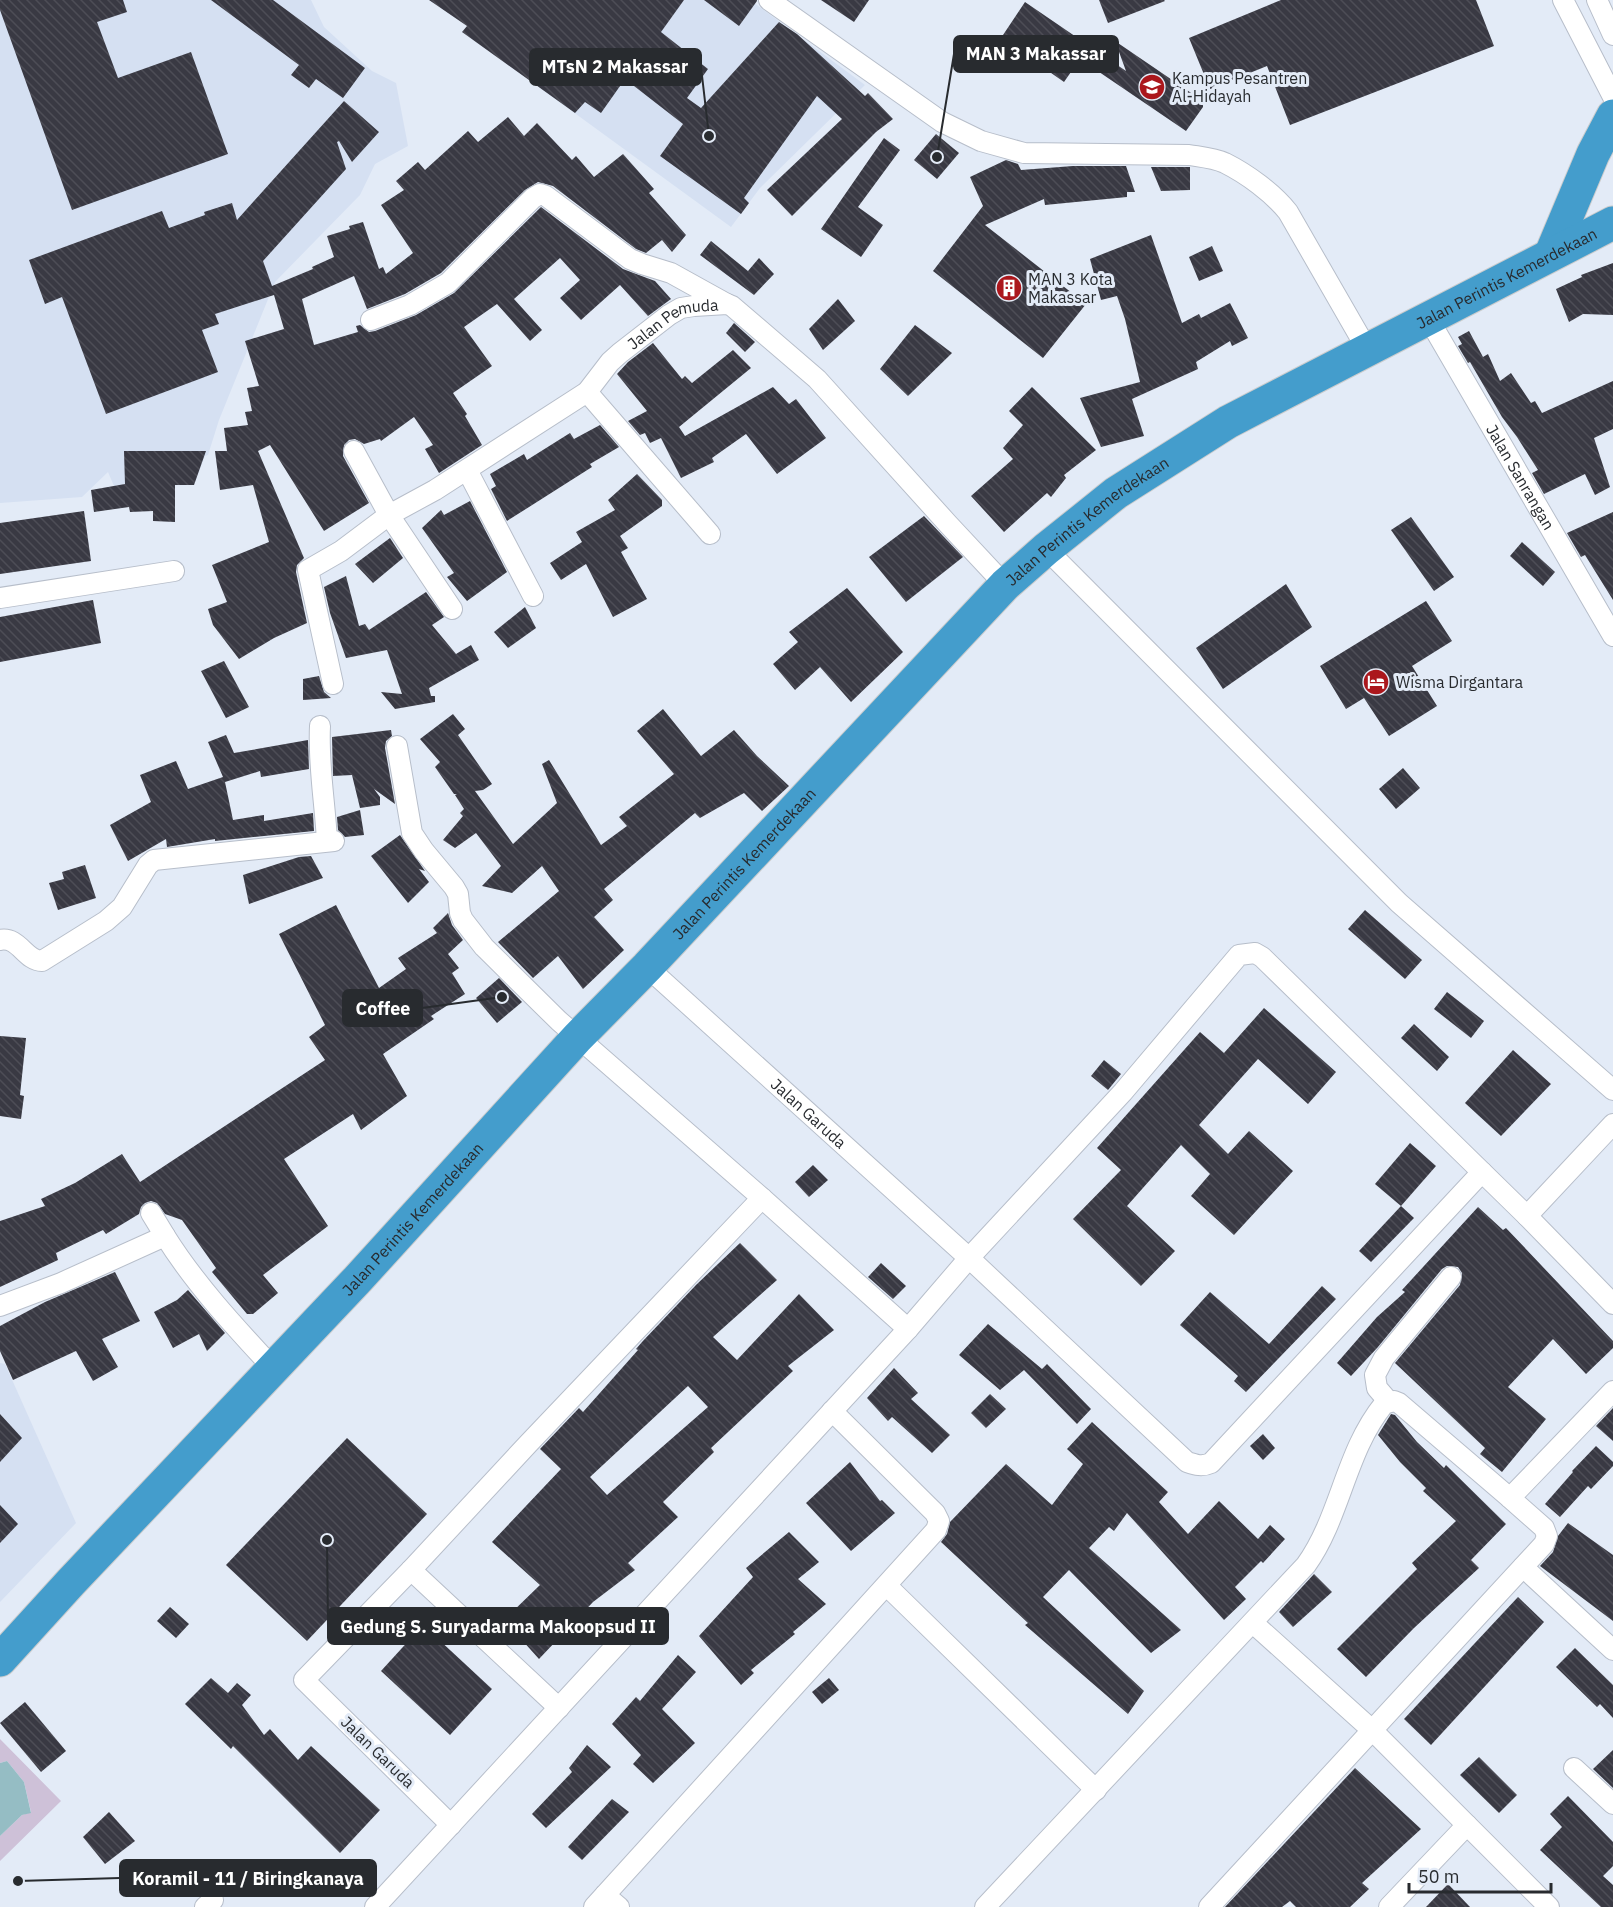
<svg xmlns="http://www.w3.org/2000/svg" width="1613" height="1907" font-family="'IBM Plex Sans',sans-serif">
<defs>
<pattern id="building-back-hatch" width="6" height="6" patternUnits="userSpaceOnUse" patternTransform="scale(1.5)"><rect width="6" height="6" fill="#393943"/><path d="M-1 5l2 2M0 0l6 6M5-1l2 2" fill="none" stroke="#4d4d56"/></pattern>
</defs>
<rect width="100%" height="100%" fill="#e3ebf7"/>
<g fill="#d5e0f2">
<path d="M0,0H311L324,27L372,71L396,83L408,146L375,164L360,195L275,282L219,420L208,455L205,456L194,485L114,486L108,472L82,497L0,503Z"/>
<path d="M629,0H750L865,85L760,188L731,227L532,82Z"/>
<path d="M0,1363L5,1364L76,1523L0,1602Z"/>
</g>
<path fill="#cec1d8" d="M0,1739L61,1801L0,1861V1836L22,1815L31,1812L24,1782L7,1761L0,1763Z"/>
<path fill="#95bdc4" d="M7,1761L24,1782L31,1813L22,1815L0,1836V1763Z"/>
<g fill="url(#building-back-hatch)" fill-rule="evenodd">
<path d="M0,0H123L127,12L97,22L118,78L191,52L228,154L72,210L0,10Z"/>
<path d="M211,0H273L365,68L343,98L316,79L309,88L291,75L299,65Z"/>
<path d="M429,0H684L661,32L708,69L687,98L701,108L779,22L797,34L865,96L868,93L893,119L876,132L792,216L767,190L842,119L817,96L744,198L749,203L741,214L660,156L683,124L625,79L601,113L585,102L575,113L462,32L467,26Z"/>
<path d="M704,0H757V1L739,26Z"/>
<path d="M821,0H869L854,22Z"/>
<path d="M1099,0H1164L1165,1L1108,23Z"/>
<path d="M1281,0H1476L1494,46L1290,125L1267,66L1210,89L1189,38Z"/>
<path d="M1025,2L1126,71L1115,41L1203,101V107L1186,131L1080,59L1064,82L1001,38Z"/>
<path d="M344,101L379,132L352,162L339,141L337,142L346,169L263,261L272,286L313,269L312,267L334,257L327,236L350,229L349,226L363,222L379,269L383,267L386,274L413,253L381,205L404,190L396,181L418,162L425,170L468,131L478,142L508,117L524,136L537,123L572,160L576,156L594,177L623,154L654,189L649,193L686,235L672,252L662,240L646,253L636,249L553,186L538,182L525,190L441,273L405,294L367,309L354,276L302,299L314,345L358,332L356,326L360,325L369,332L375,331L416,315L454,293L541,207L623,269L655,281L671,299L648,316L620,285L581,320L560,298L580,280L560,258L514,299L542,330L530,341L497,304L464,327L492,366L453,393L467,414L465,416L482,445L439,473L425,449L433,445L414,417L381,441L380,439L364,444L355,439L349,440L344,445L343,456L369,503L324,531L270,445L258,451L304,558L297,565L296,572L307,623L274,638L239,659L213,625L208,609L227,602L212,565L269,542L253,485L220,490L215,451H227L224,428L248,425L245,412L252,411L247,388L259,386L245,341L284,329L274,295L215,314L219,324L202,330L218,372L106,414L62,297L45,304L29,260L162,211L169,228L205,215L204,212L232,203L237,220Z"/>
<path d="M936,134L959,153L937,179L914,160Z"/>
<path d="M884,138L900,150L858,207L883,225L861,257L821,229Z"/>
<path d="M1006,160L1018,164L1021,170L1073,166H1126L1135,192H1127V197L1045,205L1044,199L985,225L1086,304L1043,358L933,271L983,206L970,177Z"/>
<path d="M1151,167H1190V190L1161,191Z"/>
<path d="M1151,235L1182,323L1199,314L1201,318L1230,303L1248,338L1232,346L1230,341L1196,362L1198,369L1132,399L1144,436L1101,447L1080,398L1140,382L1125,319L1117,296L1101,300L1090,259Z"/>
<path d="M711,241L748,271L759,258L774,274L754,295L700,255Z"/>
<path d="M1212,246L1223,271L1199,281L1189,257Z"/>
<path d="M1613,263V315L1583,314L1569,322L1556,289L1582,277L1581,275Z"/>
<path d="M838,299L855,321L823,350L809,329Z"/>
<path d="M734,323L755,342L745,352L726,333Z"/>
<path d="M915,325L952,353L908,396L880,369Z"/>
<path d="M1469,331L1483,357L1488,354L1500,381L1511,373L1531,403L1535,401L1542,413L1613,381V429L1594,438L1610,487L1595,495L1585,474L1544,494L1532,473L1538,470L1517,437L1502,417L1470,362L1468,363L1458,346L1462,344L1458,337Z"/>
<path d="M653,343L682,379L685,376L692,383L733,350L751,368L679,427L685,436L773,387L789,404L796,399L826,438L777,474L746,434L712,458L714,462L681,478L661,438L650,443L645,433L640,435L628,421L647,411L617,374L628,362Z"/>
<path d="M1032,387L1096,450L1064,475L1066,478L1051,497L1047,493L1004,532L971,496L1013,459L1003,448L1023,425L1009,411Z"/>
<path d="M600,425L619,447L590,464L592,467L507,521L491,489L496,486L490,474L524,454L527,460L570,433L574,439Z"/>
<path d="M124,451H206L194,485H175V522L153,521V511L130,512L129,507L94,512L91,490L125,484Z"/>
<path d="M637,474L662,500V506L620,536L628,548L621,552L647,599L613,617L586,564L561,580L550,563L582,542L576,532L615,510L608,500Z"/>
<path d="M470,501L507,572L467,601L447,577L454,573L422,528L441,510L444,515Z"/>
<path d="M84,511L91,561L0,574V523Z"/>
<path d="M1613,512V600L1585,555L1581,557L1567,533Z"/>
<path d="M924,516L963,557L906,602L869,557Z"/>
<path d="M1411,517L1454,577L1434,591L1391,530Z"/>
<path d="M390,538L403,558L373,583L355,564Z"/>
<path d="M1522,542L1555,572L1543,586L1510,556Z"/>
<path d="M346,576L359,626L365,624L369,630L426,592L444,617L432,625L456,654L471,645L479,660L429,688L431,696H435V702L395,709L381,692L402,694L387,650L346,658L330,613L324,587Z"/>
<path d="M1286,584L1312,627L1223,689L1196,648Z"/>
<path d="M847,588L903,652L851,702L820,667L795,690L773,664L798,642L789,632Z"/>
<path d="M93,600L101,643L0,662V617Z"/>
<path d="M1426,601L1452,641L1412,666L1437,706L1389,736L1364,698L1346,709L1320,666Z"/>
<path d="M525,607L536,628L508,648L494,632Z"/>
<path d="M224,661L249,707L226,718L201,671Z"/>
<path d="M319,676L324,692L331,698L303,700V679Z"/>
<path d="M663,709L701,756L734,730L757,756L789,786L762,811L744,793L700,818L695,813L604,889L613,900L594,917L624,950L583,989L558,956L533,978L498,942L559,891L542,866L512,893L482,886L501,866L476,833L455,848L443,840L463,816L460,813L464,809L455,795L457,794H454L435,767L440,762L420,739L453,714L465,729L458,735L492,784L483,790L475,791L513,844L557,803L542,764L549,760L601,845L627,826L619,817L674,774L637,731Z"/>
<path d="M391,730L392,736L386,741L385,748L395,804L374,789L380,797V805L360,808L352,775L333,776L332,737Z"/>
<path d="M226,735L234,753L308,740L309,769L261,777L260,771L225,782L233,820L264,815V821L313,813L314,831L215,841V839L167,847L166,839L128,861L110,825L151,802L140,775L176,761L188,789L223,777L208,742Z"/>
<path d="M1403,768L1420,788L1396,809L1379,789Z"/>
<path d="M360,810L364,835L345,837L338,830L337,817Z"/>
<path d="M400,835L425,871L419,869L429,882L408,903L371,856Z"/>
<path d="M311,856L323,878L249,904L243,875L299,857Z"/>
<path d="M85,865L96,898L58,910L49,883L64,879L62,872Z"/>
<path d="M336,905L379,988L406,969L398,958L437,933L433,928L448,913L452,925L463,940L448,954L459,968L452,973L465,994L431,1016L434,1019L383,1054L407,1096L361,1130L353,1114L284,1159L328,1226L263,1275L278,1293L253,1314H247L212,1272L216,1268L182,1220L165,1214L157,1203L151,1201L145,1203L141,1207L139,1214L106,1234L103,1230L56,1253L58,1260L0,1287V1221L45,1206L41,1199L75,1183L122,1154L140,1182L325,1060L309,1037L325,1025L279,934Z"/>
<path d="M1365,910L1422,960L1405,979L1348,929Z"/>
<path d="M499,978L522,1002L497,1023L476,998Z"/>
<path d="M1447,992L1484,1021L1471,1038L1434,1009Z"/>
<path d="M1264,1008L1336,1072L1308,1104L1258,1059L1199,1125L1228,1154L1249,1131L1293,1171L1234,1235L1191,1196L1210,1174L1181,1145L1127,1206L1175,1251L1141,1286L1073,1219L1121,1170L1097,1148L1200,1032L1224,1053Z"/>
<path d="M1414,1024L1449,1057L1437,1071L1401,1038Z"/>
<path d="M0,1036L26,1038L20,1095L24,1096L21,1119L0,1116Z"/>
<path d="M1513,1050L1551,1084L1501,1136L1465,1103Z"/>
<path d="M1104,1060L1121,1074L1108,1090L1091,1076Z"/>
<path d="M1410,1143L1436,1166L1401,1206L1375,1184Z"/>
<path d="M813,1165L828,1180L809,1197L795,1182Z"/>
<path d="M1401,1206L1414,1218L1371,1262L1359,1251Z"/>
<path d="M1478,1207L1503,1230L1506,1228L1613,1341V1348L1586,1374L1553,1339L1508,1387L1546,1419L1502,1472L1480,1454L1485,1448L1395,1363L1460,1285L1462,1273L1458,1267L1447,1266L1442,1269L1378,1347L1351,1376L1337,1363L1377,1317L1405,1292L1402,1290Z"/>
<path d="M740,1243L777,1280L713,1337L737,1360L799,1294L834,1330L788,1366L793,1371L711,1448L714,1452L663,1502L678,1517L628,1563L635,1570L593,1602L539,1659L504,1620L540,1585L492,1542L561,1469L540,1449L579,1408L583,1412L638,1350L636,1349L642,1342L696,1285ZM688,1386L708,1407L607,1495L590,1477Z"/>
<path d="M881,1263L906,1286L893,1299L868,1277Z"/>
<path d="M115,1272L140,1321L102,1339L118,1367L93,1381L76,1351L13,1380L0,1351V1326L45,1302Z"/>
<path d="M1322,1286L1336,1299L1246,1392L1234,1381L1238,1376L1180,1325L1210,1292L1269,1344Z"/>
<path d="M188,1290L225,1333L207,1351L199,1334L173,1348L154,1312L177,1300Z"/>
<path d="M988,1324L1042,1369L1047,1364L1091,1409L1077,1424L1024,1370L1000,1390L959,1355Z"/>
<path d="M894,1368L918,1393L911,1399L950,1435L932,1453L892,1417L888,1421L867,1398Z"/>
<path d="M990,1394L1006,1409L986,1428L971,1413Z"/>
<path d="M1613,1408V1441L1596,1426Z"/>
<path d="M0,1414L22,1438L0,1462Z"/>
<path d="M1391,1414L1395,1415L1417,1442L1444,1468L1446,1465L1506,1524L1471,1560L1479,1568L1414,1628L1366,1677L1337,1649L1417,1569L1412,1563L1456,1521L1423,1491L1426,1488L1400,1462L1378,1435Z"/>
<path d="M1092,1422L1168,1492L1159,1502L1188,1534L1219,1501L1258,1539L1270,1525L1285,1539L1263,1563L1261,1561L1235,1587L1246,1599L1224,1620L1127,1513L1114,1531L1109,1527L1089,1548L1181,1630L1151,1653L1069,1570L1043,1597L1144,1691L1128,1714L1025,1625L1028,1623L941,1542L947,1534L950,1522L1006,1464L1052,1505L1083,1464L1067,1449Z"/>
<path d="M1263,1434L1275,1448L1263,1460L1250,1446Z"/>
<path d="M347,1438L427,1514L307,1641L226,1565Z"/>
<path d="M1596,1446L1613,1462V1466L1591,1489L1588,1486L1560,1517L1545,1504L1573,1472L1572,1471Z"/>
<path d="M850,1462L880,1501L882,1500L895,1513L851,1551L806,1503Z"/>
<path d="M0,1505L18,1524L0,1543Z"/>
<path d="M1568,1523L1613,1555V1621L1540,1566L1553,1552L1558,1536Z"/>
<path d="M789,1532L819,1562L798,1579L826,1604L793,1632L795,1634L751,1670L754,1673L741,1685L699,1636L753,1577L746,1568Z"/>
<path d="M1314,1574L1332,1592L1293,1627L1279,1612Z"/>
<path d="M1518,1597L1544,1622L1431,1745L1404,1719Z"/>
<path d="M170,1607L189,1624L176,1638L157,1621Z"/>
<path d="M423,1625L492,1689L450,1735L381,1671Z"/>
<path d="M1575,1648L1613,1685V1718L1600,1704L1597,1707L1556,1667Z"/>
<path d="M678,1655L696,1672L662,1709L695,1743L653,1783L633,1764L641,1755L612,1724L636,1697L640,1701Z"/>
<path d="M211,1678L228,1693L237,1683L251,1695L242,1705L264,1735L270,1729L298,1760L311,1746L380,1810L340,1853L233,1746L231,1749L185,1704Z"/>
<path d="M829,1678L839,1690L822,1704L812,1692Z"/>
<path d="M25,1702L66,1751L41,1772L0,1723Z"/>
<path d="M587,1745L611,1767L546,1828L532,1814L572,1772L569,1768Z"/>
<path d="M1613,1750V1788L1593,1769Z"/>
<path d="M1479,1757L1517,1795L1499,1813L1460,1775Z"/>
<path d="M1355,1768L1421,1829L1362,1883L1369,1889L1350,1907H1296L1290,1901L1282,1907H1225Z"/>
<path d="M1568,1796L1613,1842V1866L1603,1876L1613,1885V1907H1601L1540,1850L1562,1827L1550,1814Z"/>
<path d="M612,1799L629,1812L582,1860L568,1847Z"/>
<path d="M109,1812L135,1841L105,1864L83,1837Z"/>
<path d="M1448,1884L1470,1907H1426Z"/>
</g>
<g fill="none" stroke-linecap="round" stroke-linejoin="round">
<defs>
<g id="street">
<path d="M769,0L942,122L981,141L1024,153L1189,155C1201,157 1214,158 1225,163C1247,174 1273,193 1288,212L1368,351"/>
<path d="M1563,0L1613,97"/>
<path d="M1597,0L1613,35"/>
<path id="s1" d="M1428,318L1613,636"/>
<path d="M371,320L410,305L448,283L533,198L540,194L546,196L630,259L642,264L671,273L727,304"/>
<path d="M587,392L710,534"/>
<path d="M354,451L389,515L452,609"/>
<path d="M467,470L533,596"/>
<path d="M1046,549L1399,903L1613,1090"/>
<path d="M0,598L174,571"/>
<path id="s2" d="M333,684L308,570L341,551L389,515L435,490L587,392L610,362L620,353L669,315L681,308L694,306L727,304L732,306L817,379L948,524L1005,585"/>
<path d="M320,726C318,765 325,802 327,841"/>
<path d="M397,746L412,833L424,851L454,887L458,894L460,913L463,920L484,947L559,1021L762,1198L908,1329"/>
<path d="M0,940C19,936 25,961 42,961L106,921L122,907L148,865L154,860L334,841"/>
<path id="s3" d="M647,967L969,1258L1187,1462C1196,1465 1202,1467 1211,1463L1482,1172"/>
<path d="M151,1213L165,1236"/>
<path d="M1527,1216L1613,1304"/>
<path d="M0,1306L61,1283L165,1236C195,1284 235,1327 273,1368"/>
<path d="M1389,1402L1377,1388L1375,1375L1384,1358L1451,1277"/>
<path d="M1523,1567L1613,1650"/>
<path d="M411,1570L559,1708"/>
<path d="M887,1586L1096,1790"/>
<path d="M1253,1623L1372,1730L1549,1907"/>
<path d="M1574,1768L1613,1804"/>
<path d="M451,1825L304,1680L411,1570L528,1444L762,1198"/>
<path d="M605,1895L619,1907"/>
<path d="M205,1907L213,1900"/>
<path d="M375,1907L908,1329L969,1258L1123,1092L1239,955L1255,953L1262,957L1527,1216L1613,1124"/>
<path d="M594,1907L936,1530L939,1521L935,1513L832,1411"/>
<path d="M985,1907L1306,1565C1341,1516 1345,1452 1384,1404L1394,1401L1399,1403L1510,1498"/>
<path d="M1209,1907L1544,1544L1547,1536L1544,1528L1510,1498L1613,1391"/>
<path d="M1389,1907L1467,1825"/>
</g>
<g id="highway">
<path d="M1551,254L1593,154L1613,116"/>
<path id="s4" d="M0,1660L71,1582L357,1280L577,1038L647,967L1005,585L1046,549L1116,493L1228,422L1613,223"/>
</g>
</defs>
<use href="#street" stroke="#b7beca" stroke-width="22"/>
<use href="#highway" stroke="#cbcccd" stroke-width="35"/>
<use href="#street" stroke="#fff" stroke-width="20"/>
<use href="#highway" stroke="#449dcc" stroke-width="33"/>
</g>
<defs>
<symbol id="school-disc" viewBox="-11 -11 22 22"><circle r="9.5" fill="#ab171c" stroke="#e3ebf7"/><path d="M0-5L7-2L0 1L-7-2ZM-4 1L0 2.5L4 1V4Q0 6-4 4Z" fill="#fff"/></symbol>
<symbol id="building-disc" viewBox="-11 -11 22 22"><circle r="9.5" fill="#ab171c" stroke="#e3ebf7"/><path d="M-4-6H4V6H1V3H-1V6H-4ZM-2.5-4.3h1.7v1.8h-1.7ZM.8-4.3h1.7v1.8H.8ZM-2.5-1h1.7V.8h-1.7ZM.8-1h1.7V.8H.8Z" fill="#fff"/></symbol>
<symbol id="hotel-disc" viewBox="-11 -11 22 22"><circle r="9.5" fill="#ab171c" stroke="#e3ebf7"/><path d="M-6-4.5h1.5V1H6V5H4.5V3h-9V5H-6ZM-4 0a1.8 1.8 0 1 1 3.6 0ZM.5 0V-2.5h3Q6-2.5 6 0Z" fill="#fff"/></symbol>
</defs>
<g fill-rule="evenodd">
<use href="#school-disc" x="1137" y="72" width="30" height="30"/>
<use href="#building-disc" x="994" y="273" width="30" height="30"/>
<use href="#hotel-disc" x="1361" y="667" width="30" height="30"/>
</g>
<g text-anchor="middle" stroke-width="6" stroke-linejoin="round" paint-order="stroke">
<g font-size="16" fill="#282b2f" stroke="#e3ebf7" text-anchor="start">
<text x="1172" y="84">Kampus Pesantren<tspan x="1172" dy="18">Al-Hidayah</tspan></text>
<text x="1028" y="285">MAN 3 Kota<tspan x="1028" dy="18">Makassar</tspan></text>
<text x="1396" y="688">Wisma Dirgantara</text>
</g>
<g font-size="16" fill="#282b2f" stroke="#e3ebf7">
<text dy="6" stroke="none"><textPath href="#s4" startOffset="2062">Jalan Perintis Kemerdekaan</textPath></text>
<text dy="6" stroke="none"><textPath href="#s2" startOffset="562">Jalan Pemuda</textPath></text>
<text dy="6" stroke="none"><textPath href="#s1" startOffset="184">Jalan Sanrangan</textPath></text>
<text dy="6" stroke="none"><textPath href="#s4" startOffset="1576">Jalan Perintis Kemerdekaan</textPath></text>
<text dy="6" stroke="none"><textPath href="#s4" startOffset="1090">Jalan Perintis Kemerdekaan</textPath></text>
<text dy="6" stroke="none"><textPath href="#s3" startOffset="218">Jalan Garuda</textPath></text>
<text dy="6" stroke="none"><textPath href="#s4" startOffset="604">Jalan Perintis Kemerdekaan</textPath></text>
<text transform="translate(378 1752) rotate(44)" y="6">Jalan Garuda</text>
</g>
</g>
<path fill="none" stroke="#282b2f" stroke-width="2" d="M937 157L954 54M709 136L701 67M502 997L422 1008M327 1540L328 1626M18 1881L120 1878"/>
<g fill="#282b2f" stroke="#e3ebf7" stroke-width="2">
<circle cx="937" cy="157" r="6"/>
<circle cx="709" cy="136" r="6"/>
<circle cx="502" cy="997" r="6"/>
<circle cx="327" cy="1540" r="6"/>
<circle cx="18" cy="1881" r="6"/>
</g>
<g fill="#282b2f" stroke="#282b2f" stroke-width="2">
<rect x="954" y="36" width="164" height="36" rx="6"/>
<rect x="530" y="49" width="171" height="36" rx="6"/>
<rect x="343" y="990" width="79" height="36" rx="6"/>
<rect x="328" y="1608" width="340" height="36" rx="6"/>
<rect x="120" y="1860" width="256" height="36" rx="6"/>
</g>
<g font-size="18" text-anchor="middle" font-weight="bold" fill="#fff">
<text x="1036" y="60">MAN 3 Makassar</text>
<text x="615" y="73">MTsN 2 Makassar</text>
<text x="383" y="1015">Coffee</text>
<text x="498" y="1633">Gedung S. Suryadarma Makoopsud II</text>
<text x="248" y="1885">Koramil - 11 / Biringkanaya</text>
</g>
<path d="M1409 1883v9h142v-9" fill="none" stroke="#282b2f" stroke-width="3"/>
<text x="1418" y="1883" font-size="18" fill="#282b2f" stroke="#e3ebf7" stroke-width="4.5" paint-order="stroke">50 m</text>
</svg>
